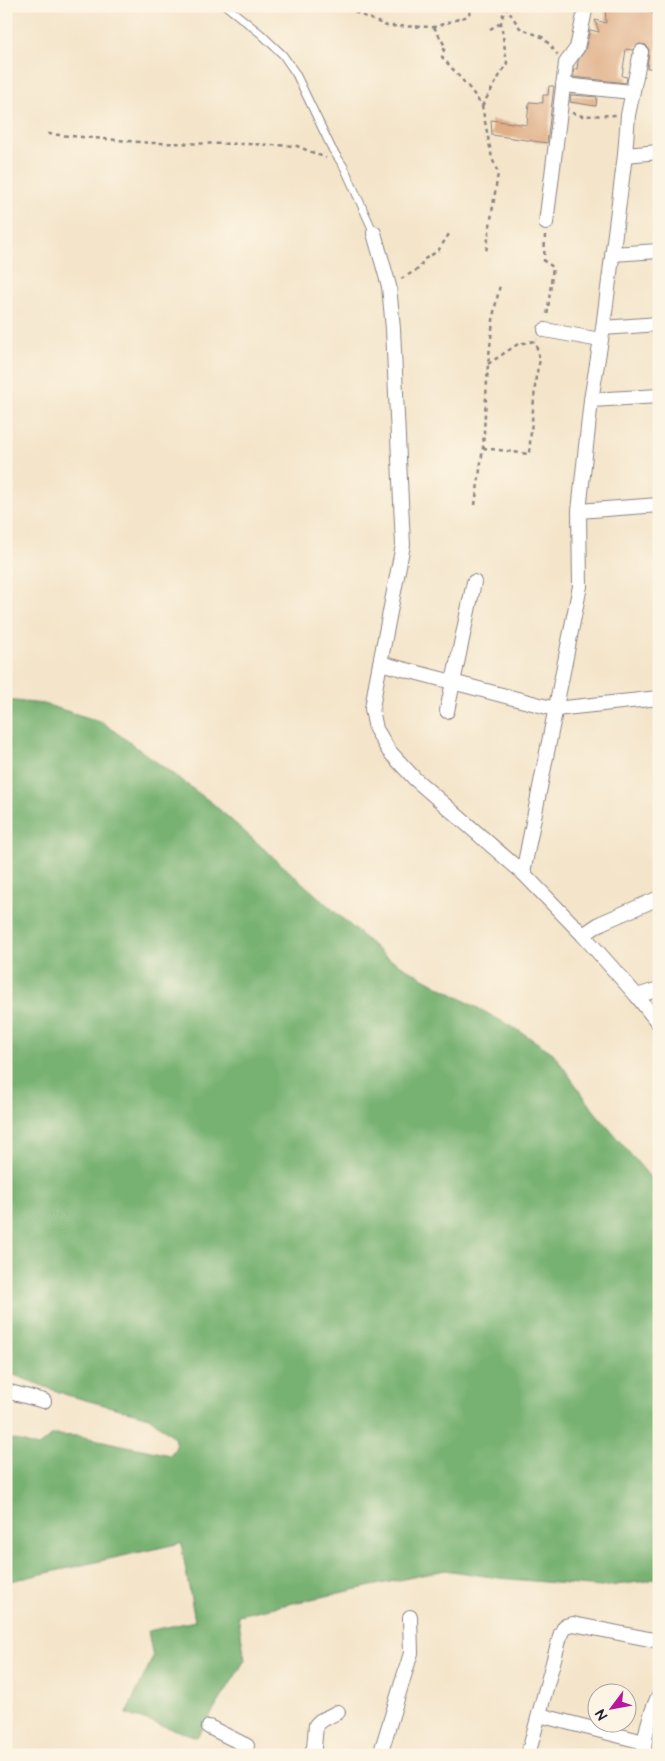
<svg xmlns="http://www.w3.org/2000/svg" width="665" height="1761" font-family="'Architects Daughter',sans-serif">
<rect width="100%" height="100%" fill="#fcf5e5"/>
<filter id="ink" filterUnits="userSpaceOnUse"><feTurbulence type="fractalNoise" baseFrequency=".02" numOctaves="2"/><feDisplacementMap in="SourceGraphic" scale="10" xChannelSelector="R" yChannelSelector="G"/><feConvolveMatrix kernelMatrix="1 2 1 2 8 2 1 2 1" color-interpolation-filters="sRGB"/></filter>
<filter id="wash" filterUnits="userSpaceOnUse"><feTurbulence type="fractalNoise" baseFrequency=".0096" numOctaves="4" result="noise"/><feDisplacementMap in="SourceGraphic" scale="20" xChannelSelector="R" yChannelSelector="G"/><feGaussianBlur stdDeviation="1.12" result="paint"/><feColorMatrix in="noise" values="0 0 0 0 0 0 0 0 0 0 0 0 0 0 0 0 0 1.4 0 .05"/><feComposite in="paint" operator="in"/></filter>
<g filter="url(#wash)">
<rect width="100%" height="100%" fill="#f4e5ca"/>
<path fill="#78b272" stroke="#4d6a56" d="M6,700L44,704L102,722L212,803L386,957L521,1032L553,1053L595,1112L659,1188V1577L647,1581L601,1587L499,1578L445,1570L238,1615L245,1660L197,1737L126,1714L153,1657L148,1631L195,1621L181,1543L6,1582V1437L37,1447L53,1435L79,1436L170,1455L176,1447L174,1437L149,1417L67,1395L6,1372Z"/>
<g id="blocks">
<g fill="#e0ae87">
<path d="M605,7H619V9L641,8V11H649L652,14L659,15V49H656L657,68H647L649,50L646,45L639,44L633,50L626,49L622,76L627,77L626,83L573,77L574,69H577L578,61L585,50L590,30L599,32L595,20L606,23Z"/>
<path d="M549,86H554L547,143L492,135L491,120L527,125L529,102L543,103V95H548Z"/>
<path d="M571,95L597,97L596,106L570,102Z"/>
</g>
</g>
</g>
<g filter="url(#ink)">
<use href="#blocks" fill-opacity="0" stroke="#8b8482" stroke-width="1"/>
<g fill="none" stroke-linecap="round" stroke-linejoin="round">
<defs>
<path id="service" d="M226,6L261,34L283,55L296,74L332,149L344,167L374,233"/>
<g id="minor">
<path d="M656,6H659"/>
<path d="M563,85L632,92"/>
<path d="M625,155L659,152"/>
<path d="M546,223L566,63L577,48L586,6"/>
<path d="M374,233L389,286L393,329L403,545L376,684L372,709L376,729L389,751L415,779L523,873L583,935L637,996L659,1024"/>
<path d="M612,254L659,251"/>
<path d="M603,328L659,324"/>
<path d="M545,330L600,340"/>
<path d="M591,400L659,396"/>
<path d="M579,511L659,505"/>
<path d="M380,663L555,709L659,698"/>
<path d="M447,711L474,582"/>
<path d="M523,873L580,586L579,511L591,400L603,328L625,155L628,115L641,52"/>
<path d="M583,935L601,923L659,898"/>
<path d="M637,996L659,989"/>
<path d="M6,1391L44,1401"/>
<path d="M539,1715L644,1742"/>
<path d="M209,1727L247,1746L243,1755"/>
<path d="M310,1755L314,1748L316,1725L320,1721L338,1712"/>
<path d="M380,1755L411,1653L410,1617"/>
<path d="M528,1755L561,1633L565,1626L573,1624L659,1641"/>
<path d="M644,1755C644,1733 650,1714 659,1695"/>
</g>
</defs>
<use href="#service" stroke="#8b8482" stroke-width="9"/>
<use href="#minor" stroke="#8b8482" stroke-width="16"/>
<g stroke="#8b8482" stroke-width="2.5" stroke-dasharray="4 4" stroke-linecap="butt">
<path d="M353,6L352,11L387,26L434,27L468,16L473,6"/>
<path d="M505,6L520,28L544,38L558,55"/>
<path d="M434,27L445,46L442,57L471,90L482,106L492,158L498,173L486,252"/>
<path d="M490,29L501,23"/>
<path d="M482,106L507,63L501,23L505,6"/>
<path d="M572,113L582,116L616,115"/>
<path d="M48,134L151,143L248,144L297,146L326,158"/>
<path d="M545,235L544,261L553,267L547,317"/>
<path d="M401,279L420,268L423,260L438,251L449,234"/>
<path d="M488,364L518,344L535,341L537,339"/>
<path d="M483,448L529,454L536,376L540,360L535,341"/>
<path d="M475,505L483,448L488,364L494,312L500,285"/>
</g>
<use href="#service" stroke="#fff" stroke-width="7"/>
<use href="#minor" stroke="#fff" stroke-width="14"/>
</g>
</g>
<rect width="665" height="1761" fill="none" stroke="#fcf5e5" stroke-width="25"/>
<g transform="translate(612 1708) rotate(238)"><circle r="24" fill="#fcf5e5" stroke="#a5a1a1"/>
<path d="M0-4L9 19L0 12L-9 19Z" fill="#b5179e"/>
<text y="-8" font-size="14" font-weight="bold" text-anchor="middle" fill="#22223b">N</text>
</g>
</svg>
